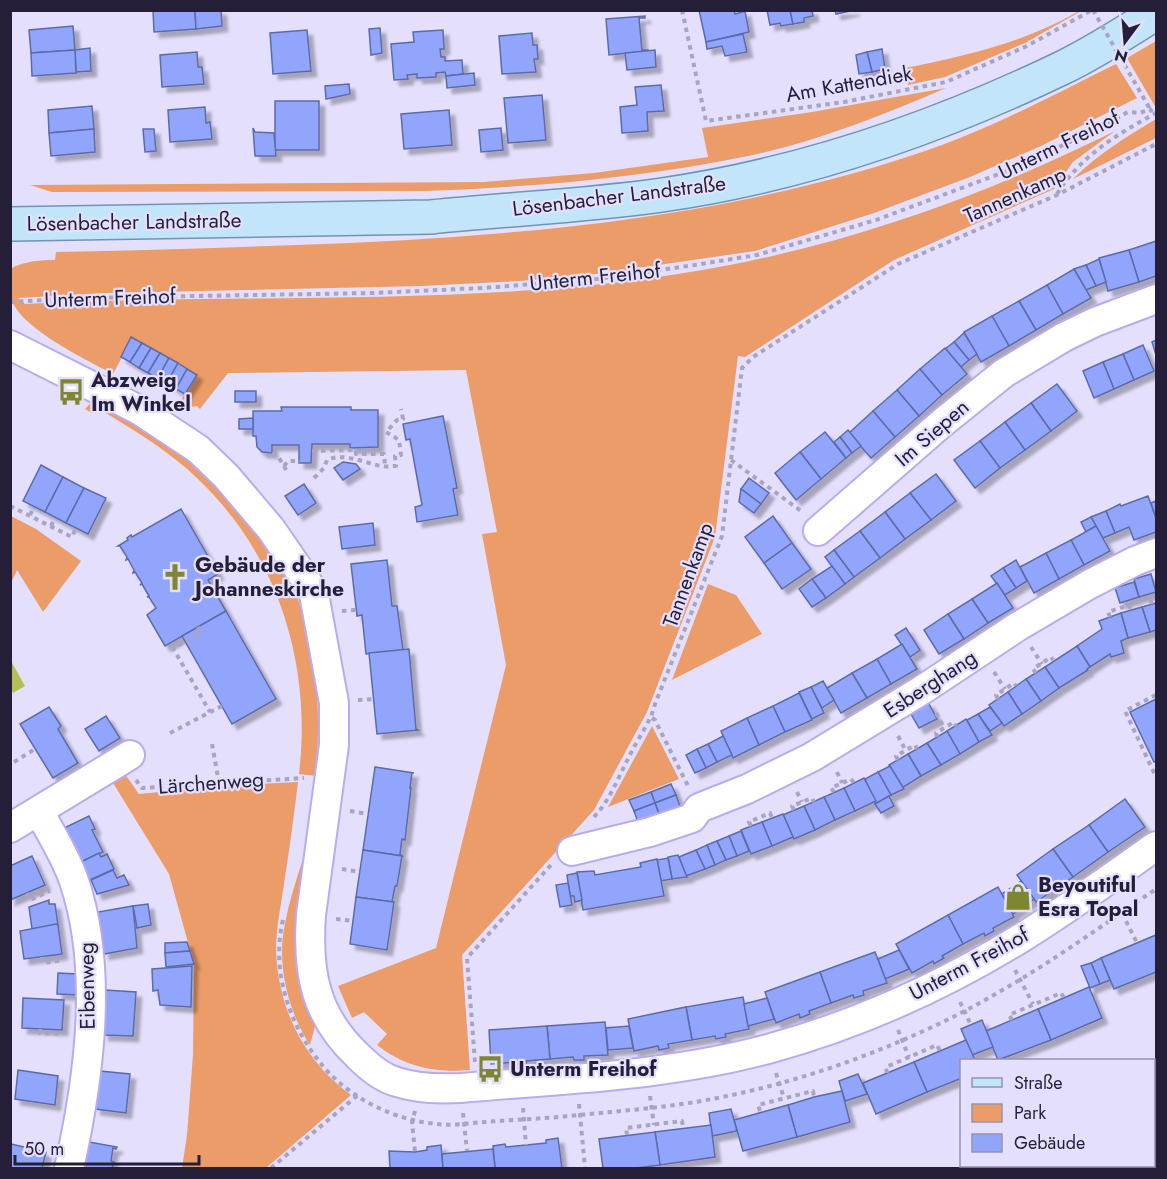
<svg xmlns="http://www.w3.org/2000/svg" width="1167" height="1179" font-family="Jost,sans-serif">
<defs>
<filter id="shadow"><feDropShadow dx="5.5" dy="5.5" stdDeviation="1.5" flood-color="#0004"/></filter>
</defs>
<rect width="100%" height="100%" fill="#e4dffd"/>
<g fill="#eb9c68">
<path d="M1079,11H1081L1025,43L945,77L908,85L905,68C965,56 1026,42 1079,11Z"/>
<path d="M1156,41V108L1127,58Z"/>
<path d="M1116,64L1137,98L1041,146L970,177L874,213L755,251L596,274L519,281L421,286L108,293L18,298L25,304C260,292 497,310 730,265C867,238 989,193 1115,131L1073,162L1054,189L894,260L745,357L738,356L715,537L647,712L594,810L462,955L470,1070C435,1073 405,1067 377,1045L387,1034L364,1012L352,1018L338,986L436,948L506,665L482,534L497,532L466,370L228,373L200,409L197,406L175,410L197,375L132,338L113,374C87,360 17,327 11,297C9,289 11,278 10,269C24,261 40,260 55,260L56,252C136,251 217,248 297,245C515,237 736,219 942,145C1002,123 1059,92 1116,64Z"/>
<path d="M946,88C883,115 816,142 748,156C642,178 534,187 426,191L52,192L30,185L484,182L594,173L708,157L702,128L812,112Z"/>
<path d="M1156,119V138L1073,179C1098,154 1126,137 1156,119Z"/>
<path d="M93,401C113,411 136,420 154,432C184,451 208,478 231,504C250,526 273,549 287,575C319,637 321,708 316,776L299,774C312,666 279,557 200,481C170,451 132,429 96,407L92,413L85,409Z"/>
<path d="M11,516L36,529L81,561L43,612L17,570L11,583Z"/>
<path d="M708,584L736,595L762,634L672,680Z"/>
<path d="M652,726L679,779L608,807Z"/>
<path d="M122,770L139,794L220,786L298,782C294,814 290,846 285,877C282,901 276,926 276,950C278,1009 304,1061 351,1095L266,1168H182L187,1135L193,1054L194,964L169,874L110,778Z"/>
<path d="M309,840L317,1019L310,1045C289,1013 277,967 284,929C289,899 300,869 309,840Z"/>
</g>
<path fill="#b5bd56" d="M11,661L25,686L13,693L11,689Z"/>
<g fill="#91a5fc" stroke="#5d6ba9" stroke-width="1.5" filter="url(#shadow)">
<path d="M153,10H195L196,29L154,32Z"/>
<path d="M195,10H221L222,26L196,29Z"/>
<path d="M699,10H734L735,14L745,11L749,32L706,42Z"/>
<path d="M767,10H790L793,24L781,26L780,23L770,25Z"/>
<path d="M790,10H812L813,16L804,18V22L793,24Z"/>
<path d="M835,10H855L836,14Z"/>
<path d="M645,16V18H639L642,50H648V51L609,55L606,19Z"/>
<path d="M73,26L75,50L31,53L29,30Z"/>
<path d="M380,28L382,53L371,55L369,29Z"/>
<path d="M307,30L311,71L273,74L270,33Z"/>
<path d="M443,30L444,49H440L441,57H445V61L462,60L463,74L446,76L445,72L436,73V77L417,78V74L407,75L408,79L394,80L391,44L414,42L413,32Z"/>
<path d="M532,33L533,45H537L538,59H534L536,72L502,74L499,36Z"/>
<path d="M743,34L747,52L725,56L722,46L707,49L706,42Z"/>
<path d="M90,48L91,71L76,72L75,50Z"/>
<path d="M882,49L885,69L872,72L867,52Z"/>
<path d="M75,50L76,73L32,76L31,53Z"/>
<path d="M655,50L656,67L627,70L625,53Z"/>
<path d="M197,52L198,67H202L204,84L162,87L160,55Z"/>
<path d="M867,52L872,72L859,74L856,55Z"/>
<path d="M474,73L475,85L447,88L446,76Z"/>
<path d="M349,84L350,94L326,99L325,86Z"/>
<path d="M661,85L664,111L647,112L648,131L622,133L620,107L637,105L635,87Z"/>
<path d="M542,95L546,140L508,143L504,98Z"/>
<rect x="275" y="101" width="44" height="49"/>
<path d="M92,106L94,129L49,133L48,110Z"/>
<path d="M205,107L206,123L210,122L212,139L170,142L168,110Z"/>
<path d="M449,110L452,145L404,149L401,114Z"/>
<path d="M253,128L255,132L274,133L276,156H255Z"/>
<path d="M501,128L503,150L481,152L479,130Z"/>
<path d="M94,129L95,152L51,156L49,133Z"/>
<path d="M143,129H154L156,151L145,152Z"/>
<path d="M1156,241V276L1139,282L1129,250Z"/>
<path d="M1129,250L1139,282L1108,291L1099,258Z"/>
<path d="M1099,259L1106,282L1096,286L1086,265Z"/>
<path d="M1086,265L1096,286L1086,290L1074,269Z"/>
<path d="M1074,269L1091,298L1063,314L1047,285Z"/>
<path d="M1047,285L1063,314L1036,330L1019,301Z"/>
<path d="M1019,301L1036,330L1009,346L992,316Z"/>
<path d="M992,316L1009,346L981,362L964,332Z"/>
<path d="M964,333L977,354L969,360L954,342Z"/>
<path d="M131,337L142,343L130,362L121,357Z"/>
<path d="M1156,340V355L1152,342Z"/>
<path d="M954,342L969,360L961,367L945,349Z"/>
<path d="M142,343L151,348L139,368L130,362Z"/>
<path d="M1143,345L1154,371L1134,380L1123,354Z"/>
<path d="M151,348L160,353L148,373L139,368Z"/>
<path d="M945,348L967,374L942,395L920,369Z"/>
<path d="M160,353L169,358L158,378L148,373Z"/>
<path d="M1123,354L1134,380L1114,389L1103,362Z"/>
<path d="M169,358L178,363L167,383L158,378Z"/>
<path d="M1103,362L1114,389L1094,398L1083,371Z"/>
<path d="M178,363L187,369L176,389L167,383Z"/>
<path d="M187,369L197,375L185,394L176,389Z"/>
<path d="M920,369L942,395L919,416L897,390Z"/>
<path d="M1057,384L1077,411L1051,431L1031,403Z"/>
<path d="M897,390L919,416L895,437L873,411Z"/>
<rect x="235" y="391" width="21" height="11"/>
<path d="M1031,403L1051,431L1025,450L1005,422Z"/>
<path d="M281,407H351V410H378V447L350,448V444H312L311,463H299V445H272V453L262,452L257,447L256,436H253V411H282Z"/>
<path d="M873,411L895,437L871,458L849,433Z"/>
<path d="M443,416L457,488L453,489L458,515L417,522L415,507L422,505L410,439L406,440L403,424Z"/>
<path d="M253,418V429H239V419Z"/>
<path d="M1005,422L1025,450L1000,468L980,441Z"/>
<path d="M848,430L861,446L852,453L840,437Z"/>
<path d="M825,432L846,458L821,479L800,452Z"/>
<path d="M840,437L852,453L846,458L834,442Z"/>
<path d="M980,441L1000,468L975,488L954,460Z"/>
<path d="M800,452L821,479L796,500L775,473Z"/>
<path d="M343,462L356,464L360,469L343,480L334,468Z"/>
<path d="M41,465L63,477L45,512L23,501Z"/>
<path d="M936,474L956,501L931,520L910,493Z"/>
<path d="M63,477L84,488L66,523L45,512Z"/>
<path d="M749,478L769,493L761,504L741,489Z"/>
<path d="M304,484L316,503L298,515L285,496Z"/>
<path d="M84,488L106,498L88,534L66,523Z"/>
<path d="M741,489L761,504L754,513L739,502Z"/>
<path d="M910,493L931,520L905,539L885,512Z"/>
<path d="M1148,496L1156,518V532L1134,540L1129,527L1115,533L1106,511L1120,504L1121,506Z"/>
<path d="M1156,501V518L1151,503Z"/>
<path d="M181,509L218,574L208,580L226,611L165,646L147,615L156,608L149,597H147L149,596L142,584L140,585L142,583L135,572L133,573L134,570L128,559L126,560L127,557L120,546H118L128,540L127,538L131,535L132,537Z"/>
<path d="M1106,511L1115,533L1103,538L1091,517Z"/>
<path d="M885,512L905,539L880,558L860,531Z"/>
<path d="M773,516L792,543L764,563L745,537Z"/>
<path d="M1091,517L1096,526L1086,532L1081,522Z"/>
<path d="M373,523L375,545L342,549L339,527Z"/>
<path d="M1096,526L1110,551L1084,565L1071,540Z"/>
<path d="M860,531L880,558L854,577L834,550Z"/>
<path d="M1071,540L1084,565L1059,579L1046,553Z"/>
<path d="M792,543L811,569L782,589L764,563Z"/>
<path d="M834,550L854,577L845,584L825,557Z"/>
<path d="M1046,553L1059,579L1034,593L1020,567Z"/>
<path d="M387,560L392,606H397L403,650L366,654L362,615L357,616L351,564Z"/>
<path d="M1016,560L1027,581L1016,588L1003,568Z"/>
<path d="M832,566L845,584L826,598L812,579Z"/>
<path d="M1003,568L1016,588L1005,595L991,576Z"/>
<path d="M1151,574L1156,592L1139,597L1134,579Z"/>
<path d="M812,579L826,598L812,607L799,589Z"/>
<path d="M1134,582L1139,597L1120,603L1115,588Z"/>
<path d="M997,583L1013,608L988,623L972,599Z"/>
<path d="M972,599L988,623L964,639L948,614Z"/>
<path d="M1156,603V630L1150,632L1142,607Z"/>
<path d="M1142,607L1150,632L1128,638L1121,613Z"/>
<path d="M226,611L276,699L232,724L182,636Z"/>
<path d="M1121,613L1128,638L1121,641L1124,653L1111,657L1110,654L1090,667L1077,646L1102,629L1099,621Z"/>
<path d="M948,614L964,639L939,654L924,630Z"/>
<path d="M906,628L920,650L910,657L895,635Z"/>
<path d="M902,644L917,669L891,684L877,659Z"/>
<path d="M1077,646L1090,667L1087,669L1088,670L1059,688L1045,667Z"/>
<path d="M409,649L416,729L418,730L377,734L369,653Z"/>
<path d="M877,659L891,684L867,698L852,673Z"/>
<path d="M1045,667L1059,688L1041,701L1026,679Z"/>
<path d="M852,673L867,698L841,713L827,688Z"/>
<path d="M1026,679L1041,701L1022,714L1008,692Z"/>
<path d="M823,681L834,700L822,708L811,687Z"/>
<path d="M811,687L824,713L812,719L799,692Z"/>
<path d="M1008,692L1022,714L1004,726L989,705Z"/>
<path d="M799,693L812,720L785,732L773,706Z"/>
<path d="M1156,699V761L1154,762L1130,712Z"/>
<path d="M928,702L937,719L919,728L911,714Z"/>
<path d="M773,706L785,732L759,745L747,718Z"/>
<path d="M49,707L61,726L58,729L78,763L53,778L20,724Z"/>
<path d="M990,707L1002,723L990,731L978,714Z"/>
<path d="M978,714L992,735L979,742L967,720Z"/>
<path d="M106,716L120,738L99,751L85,729Z"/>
<path d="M747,718L759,745L733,758L721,731Z"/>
<path d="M966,719L979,742L960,754L947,731Z"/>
<path d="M947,731L960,754L941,765L927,743Z"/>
<path d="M723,736L732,755L717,762L708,744Z"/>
<path d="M927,743L941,765L921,776L908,754Z"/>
<path d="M708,744L717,762L706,768L697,749Z"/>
<path d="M697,749L706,768L695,773L686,755Z"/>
<path d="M908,754L921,776L902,788L889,765Z"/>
<path d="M890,766L904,789L891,795L878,772Z"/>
<path d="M375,767L414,773H412L410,788H411L405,840L402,839L400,854L402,856L363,850Z"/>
<path d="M878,772L891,795L875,804L865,779Z"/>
<path d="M864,778L876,801L855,811L844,788Z"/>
<path d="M671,784L676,795L655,803L651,792Z"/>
<path d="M844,788L855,811L835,820L824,797Z"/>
<path d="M651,792L655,803L634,811L629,800Z"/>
<path d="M676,795L680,806L659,814L655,803Z"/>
<path d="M889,796L894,806L881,813L875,804Z"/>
<path d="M824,797L835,820L815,830L804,806Z"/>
<path d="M1125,799L1145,827L1108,852L1089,825Z"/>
<path d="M655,803L659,814L638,822L634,811Z"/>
<path d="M804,806L815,830L794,839L783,815Z"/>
<path d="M783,814L793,837L772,846L762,822Z"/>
<path d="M89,816L95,829L92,830L103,852L78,863L62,829Z"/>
<path d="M762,822L772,846L751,854L741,830Z"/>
<path d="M1089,825L1108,852L1073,877L1053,849Z"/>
<path d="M741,831L749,851L737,856L729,836Z"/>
<path d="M729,836L737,856L726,860L717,841Z"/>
<path d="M717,841L726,860L715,865L707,845Z"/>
<path d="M707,845L715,865L705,869L696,850Z"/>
<path d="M1053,849L1073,877L1036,902L1017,875Z"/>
<path d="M363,850L402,856L397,886H395L392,902L356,897Z"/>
<path d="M696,850L705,869L686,876L679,857Z"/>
<path d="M99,853L101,857L107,854L114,869L90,880L81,862Z"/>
<path d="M678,855L687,877L672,879L668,857Z"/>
<path d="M32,856L45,885L10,900V866Z"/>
<path d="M668,858L672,879L661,881L657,860Z"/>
<path d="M657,859L664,896L583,910L577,872L594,871L595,875L641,867L640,863Z"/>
<path d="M113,870L117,878L124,875L129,885L97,894L91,880Z"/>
<path d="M577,873L582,900L575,902L574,896H570L567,875Z"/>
<path d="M1021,881L1034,899L1013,914L1002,894Z"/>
<path d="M568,883L572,905L560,907L556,885Z"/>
<path d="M998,887L1014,917L993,928L994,931L985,936L984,933L963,944L948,915Z"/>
<path d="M356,897L394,902L387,950L350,944Z"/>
<path d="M49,900V904H55L58,925L32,929L29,907Z"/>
<path d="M148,904L151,925L137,928L133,906Z"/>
<path d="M133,906L137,948L104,954L98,912Z"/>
<path d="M948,915L963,944L942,956L944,958L934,964L933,961L912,973L896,944Z"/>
<path d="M56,924L58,925L62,954L24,959L20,931Z"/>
<path d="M1156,935V972L1114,989L1101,958Z"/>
<path d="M187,942L190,951L165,953V943Z"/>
<path d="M899,950L909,969L885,979L878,959Z"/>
<path d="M190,951L194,964L166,967L165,953Z"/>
<path d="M875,952L887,983L863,991L864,995L854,998L853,995L831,1003L820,972Z"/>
<path d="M1101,958L1110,980L1100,984L1091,963Z"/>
<path d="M1091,963L1100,984L1090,988L1081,966Z"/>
<path d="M192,966L191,1007L160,1005L158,990L153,991L152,969Z"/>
<path d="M820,972L831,1003L809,1011L810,1014L800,1018L799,1014L776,1023L765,992Z"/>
<path d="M58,973L78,974V995L57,994Z"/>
<path d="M1089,987L1102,1018L1051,1040L1038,1009Z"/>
<path d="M105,990L136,992L133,1036L103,1035Z"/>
<path d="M743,997L749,1029L725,1034L726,1037L716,1039L715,1036L692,1040L686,1007Z"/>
<path d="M23,998L64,1000L62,1030L22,1028Z"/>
<path d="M767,998L774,1019L748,1026L744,1004Z"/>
<path d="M686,1007L692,1040L668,1044L669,1048L659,1050L658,1046L634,1051L628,1019Z"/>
<path d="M1038,1009L1051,1040L998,1060L986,1031Z"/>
<path d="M982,1020L993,1047L972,1055L961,1029Z"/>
<path d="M605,1022L608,1055L584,1056V1060H574L573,1057L550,1059L547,1026Z"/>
<path d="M547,1026L550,1059L526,1061L527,1065H516V1062L491,1064L489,1030Z"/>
<path d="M629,1026L633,1048L608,1050L606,1028Z"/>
<path d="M966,1040L975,1060H962V1078L927,1092L914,1062Z"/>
<path d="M914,1062L927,1092L876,1114L863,1083Z"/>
<path d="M18,1070L58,1076L55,1105L15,1099Z"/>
<path d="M100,1071L130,1074L126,1113L95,1109Z"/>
<path d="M858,1074L867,1094L845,1101L839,1081Z"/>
<path d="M842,1091L850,1122L797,1137L788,1105L814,1097Z"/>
<path d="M788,1105L797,1137L743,1151L734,1120Z"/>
<path d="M731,1109L737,1131L712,1136L709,1113Z"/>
<path d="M711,1125L715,1157L660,1165L655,1132Z"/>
<path d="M655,1132L660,1165L636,1168H603L599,1139Z"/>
<path d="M558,1138L562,1168H495L493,1146L505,1144L506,1147L546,1143V1140Z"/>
<path d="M89,1142L117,1147L116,1149L113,1148L111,1161L114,1162L112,1168H83Z"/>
<path d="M11,1144L46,1152L42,1168H10Z"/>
<path d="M441,1145L443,1168H390L389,1151L415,1152L427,1150V1147Z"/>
<path d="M493,1149L495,1168H443L442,1154Z"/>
</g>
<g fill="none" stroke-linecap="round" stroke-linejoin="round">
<defs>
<g id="minor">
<path d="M10,345L139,410L198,449L226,476L271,529L306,580L314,594L334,703V745L311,915C307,973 315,1016 359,1057C370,1068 382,1078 397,1082C419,1089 440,1089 461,1088C564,1079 668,1076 768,1049C856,1025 943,986 1021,938C1068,909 1112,877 1156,846"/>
<path d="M818,531L942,423L1004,373L1064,337L1095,322L1156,299"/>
<path d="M39,811C51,834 66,857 74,881C104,970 89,1079 69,1168"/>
<path d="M10,828L130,755"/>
<path d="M572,851L650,832L692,818L699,808L747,789L812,757L922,690L1017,627L1090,584L1135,561L1156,553"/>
</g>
<path id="major" d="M10,224L431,217C508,209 585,206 662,195C801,175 935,129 1062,68C1095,52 1126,32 1156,13"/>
</defs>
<use href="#minor" stroke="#baabf1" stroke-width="32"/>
<use href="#major" stroke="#7094b3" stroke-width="36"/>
<g stroke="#a9a4c1" stroke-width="4" stroke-dasharray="4.5 4.5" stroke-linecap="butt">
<path d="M682,10L706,121L844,102L946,82L1027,46L1092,10"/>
<path d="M1057,194C1080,156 1118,134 1156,113"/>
<path d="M10,302L77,298L374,293L483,288L597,279L695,265L757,255L876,220L1007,171L1087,134L1128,112L1140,113L1150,109L1154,115"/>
<path d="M312,451L356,450V454H384L385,466"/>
<path d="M272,453L279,458L288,473"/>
<path d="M731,460L801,511"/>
<path d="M284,466L288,461H300"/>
<path d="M314,478L324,468L327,460C344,452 364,463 381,466C386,467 391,466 396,466L395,456L401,455L399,440L386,432L397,420L403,419L401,409"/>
<path d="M10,506L72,537L76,528"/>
<path d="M30,515L34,507"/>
<path d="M51,526L55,518"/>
<path d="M215,591L224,585"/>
<path d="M1152,604L1150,599L1156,597"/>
<path d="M342,611L356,610"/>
<path d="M1110,617L1108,612L1129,605L1131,610"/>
<path d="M198,627L200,633L173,648L210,712"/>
<path d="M1031,647L1042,664"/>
<path d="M994,672L1005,689"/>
<path d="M1036,673L1033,669L1051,657L1053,660"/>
<path d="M1156,695L1125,711L1156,777"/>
<path d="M998,699L996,695L1014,683L1016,686"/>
<path d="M358,700L374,699"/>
<path d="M936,713L944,728"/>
<path d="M652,718L655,720L688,786"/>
<path d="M170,733L222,706"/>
<path d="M898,736L906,751"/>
<path d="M937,737L936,733L954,722L956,726"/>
<path d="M212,744L219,783"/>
<path d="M898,760L896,756L915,745L917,749"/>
<path d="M14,762L35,749"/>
<path d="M837,772L842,783"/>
<path d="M136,780L142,788L304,778"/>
<path d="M797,792L802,802"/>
<path d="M834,792L831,788L851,779L854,783"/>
<path d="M794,810L792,806L812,798L814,802"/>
<path d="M350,811L368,814"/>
<path d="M594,817C611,799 620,773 632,751C640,735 651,721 655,704L722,536L742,368L753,357L898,264L1057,195L1156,144"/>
<path d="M751,826L749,822L770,813L772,818"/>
<path d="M342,869L360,872"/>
<path d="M27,893L30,900L50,891"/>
<path d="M1118,905L1137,943"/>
<path d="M336,919L353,921"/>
<path d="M283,920C271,969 288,1021 318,1060C345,1096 392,1120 437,1124C452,1126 469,1123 485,1122C509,1120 534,1119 559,1117C598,1113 637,1110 675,1105C763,1093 850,1065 930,1028C1011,991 1083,939 1156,889"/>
<path d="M42,957L43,963L63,960"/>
<path d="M1015,970L1033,1004"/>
<path d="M960,1002L971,1025"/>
<path d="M1012,1020L1009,1015L1061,993L1064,998"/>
<path d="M40,1029V1033L63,1034"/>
<path d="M898,1030L909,1057"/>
<path d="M475,1062L467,958L551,865"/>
<path d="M776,1073L784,1098"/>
<path d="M887,1073L886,1067L937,1045L940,1051"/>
<path d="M650,1096L654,1125"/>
<path d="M579,1104L585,1168"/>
<path d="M523,1108L526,1145"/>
<path d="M415,1111L412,1122L415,1152"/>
<path d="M760,1111L758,1105L813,1091L814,1097"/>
<path d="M463,1113L467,1151"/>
<path d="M627,1135L626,1128L682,1121L683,1127"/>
<path d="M1154,1153L1156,1154"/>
<path d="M271,1168L358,1095"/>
<path d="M1136,1168L1137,1166"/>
</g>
<use href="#minor" stroke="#fff" stroke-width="28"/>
<use href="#major" stroke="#c2e5f9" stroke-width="33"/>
<path stroke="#a9a4c1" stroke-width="4" stroke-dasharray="4.5 4.5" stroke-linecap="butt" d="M1093,10L1150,109"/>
</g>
<defs>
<symbol id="bus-bare" viewBox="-9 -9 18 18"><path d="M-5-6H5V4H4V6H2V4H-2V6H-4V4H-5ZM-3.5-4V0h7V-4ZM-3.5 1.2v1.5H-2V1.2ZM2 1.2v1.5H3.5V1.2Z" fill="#7f8631" stroke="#e4dffd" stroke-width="2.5" paint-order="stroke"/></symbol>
<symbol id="church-bare" viewBox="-9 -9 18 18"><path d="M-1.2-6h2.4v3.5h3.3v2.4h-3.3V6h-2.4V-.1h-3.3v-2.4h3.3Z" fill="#7f8631" stroke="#e4dffd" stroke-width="2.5" paint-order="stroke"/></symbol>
<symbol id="shop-bare" viewBox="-9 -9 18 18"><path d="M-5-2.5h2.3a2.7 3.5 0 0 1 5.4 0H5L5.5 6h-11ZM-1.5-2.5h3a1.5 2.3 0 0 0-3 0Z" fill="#7f8631" stroke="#e4dffd" stroke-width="2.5" paint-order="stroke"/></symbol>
</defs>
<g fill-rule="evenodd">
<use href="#bus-bare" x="52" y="373" width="38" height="38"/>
<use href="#church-bare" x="156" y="558" width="38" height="38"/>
<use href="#shop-bare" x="999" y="878" width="38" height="38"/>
<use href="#bus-bare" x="471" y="1050" width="38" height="38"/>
</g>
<g text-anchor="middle" stroke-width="4.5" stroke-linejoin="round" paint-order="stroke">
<g font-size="21" fill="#241e38" stroke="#e4dffd">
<text transform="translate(849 84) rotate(-10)" y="7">Am Kattendiek</text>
<text transform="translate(1059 145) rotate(-26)" y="7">Unterm Freihof</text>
<text transform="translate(1015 195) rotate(-24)" y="7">Tannenkamp</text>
<text transform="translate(619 196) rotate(-7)" y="7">Lösenbacher Landstraße</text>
<text transform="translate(134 222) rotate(-1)" y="7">Lösenbacher Landstraße</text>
<text transform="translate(595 277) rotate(-6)" y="7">Unterm Freihof</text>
<text transform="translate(110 298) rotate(-2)" y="7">Unterm Freihof</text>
<text transform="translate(932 433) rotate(-41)" y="7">Im Siepen</text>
<text transform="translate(688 575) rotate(-70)" y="7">Tannenkamp</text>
<text transform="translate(930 684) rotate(-33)" y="7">Esberghang</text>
<text transform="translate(211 783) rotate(-4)" y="7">Lärchenweg</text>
<text transform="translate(969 964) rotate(-28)" y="7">Unterm Freihof</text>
<text transform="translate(87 986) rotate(-91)" y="7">Eibenweg</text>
</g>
<g font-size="21" font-weight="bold" fill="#241e38" stroke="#e4dffd" text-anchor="start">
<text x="91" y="387">Abzweig<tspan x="91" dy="24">Im Winkel</tspan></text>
<text x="195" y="572">Gebäude der<tspan x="195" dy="24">Johanneskirche</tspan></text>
<text x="1038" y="892">Beyoutiful<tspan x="1038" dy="24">Esra Topal</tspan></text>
<text x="510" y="1076">Unterm Freihof</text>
</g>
</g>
<rect width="1167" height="1179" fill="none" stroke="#241e38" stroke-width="24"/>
<rect x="960" y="1059" width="195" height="108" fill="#e4dffd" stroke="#9792ae" stroke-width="1.5"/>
<rect x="972" y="1078" width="30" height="9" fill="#c2e5f9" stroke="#9792ae" stroke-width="1.5"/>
<text x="1014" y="1089" font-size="18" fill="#241e38">Straße</text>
<rect x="972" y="1104" width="30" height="18" fill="#eb9c68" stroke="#9792ae" stroke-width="1.5"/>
<text x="1014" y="1119" font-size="18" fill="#241e38">Park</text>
<rect x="972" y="1134" width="30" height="18" fill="#91a5fc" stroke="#9792ae" stroke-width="1.5"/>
<text x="1014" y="1149" font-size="18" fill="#241e38">Gebäude</text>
<g transform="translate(1125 42) rotate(196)" stroke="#e4dffd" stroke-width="4.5" paint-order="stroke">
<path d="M0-4.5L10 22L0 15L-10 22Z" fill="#241e38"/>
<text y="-9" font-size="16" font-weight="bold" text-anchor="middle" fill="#241e38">N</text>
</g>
<path d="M15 1155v9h184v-9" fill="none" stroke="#241e38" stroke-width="3"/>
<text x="24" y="1155" font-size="18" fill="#241e38" stroke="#e4dffd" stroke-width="4.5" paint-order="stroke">50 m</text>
</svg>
